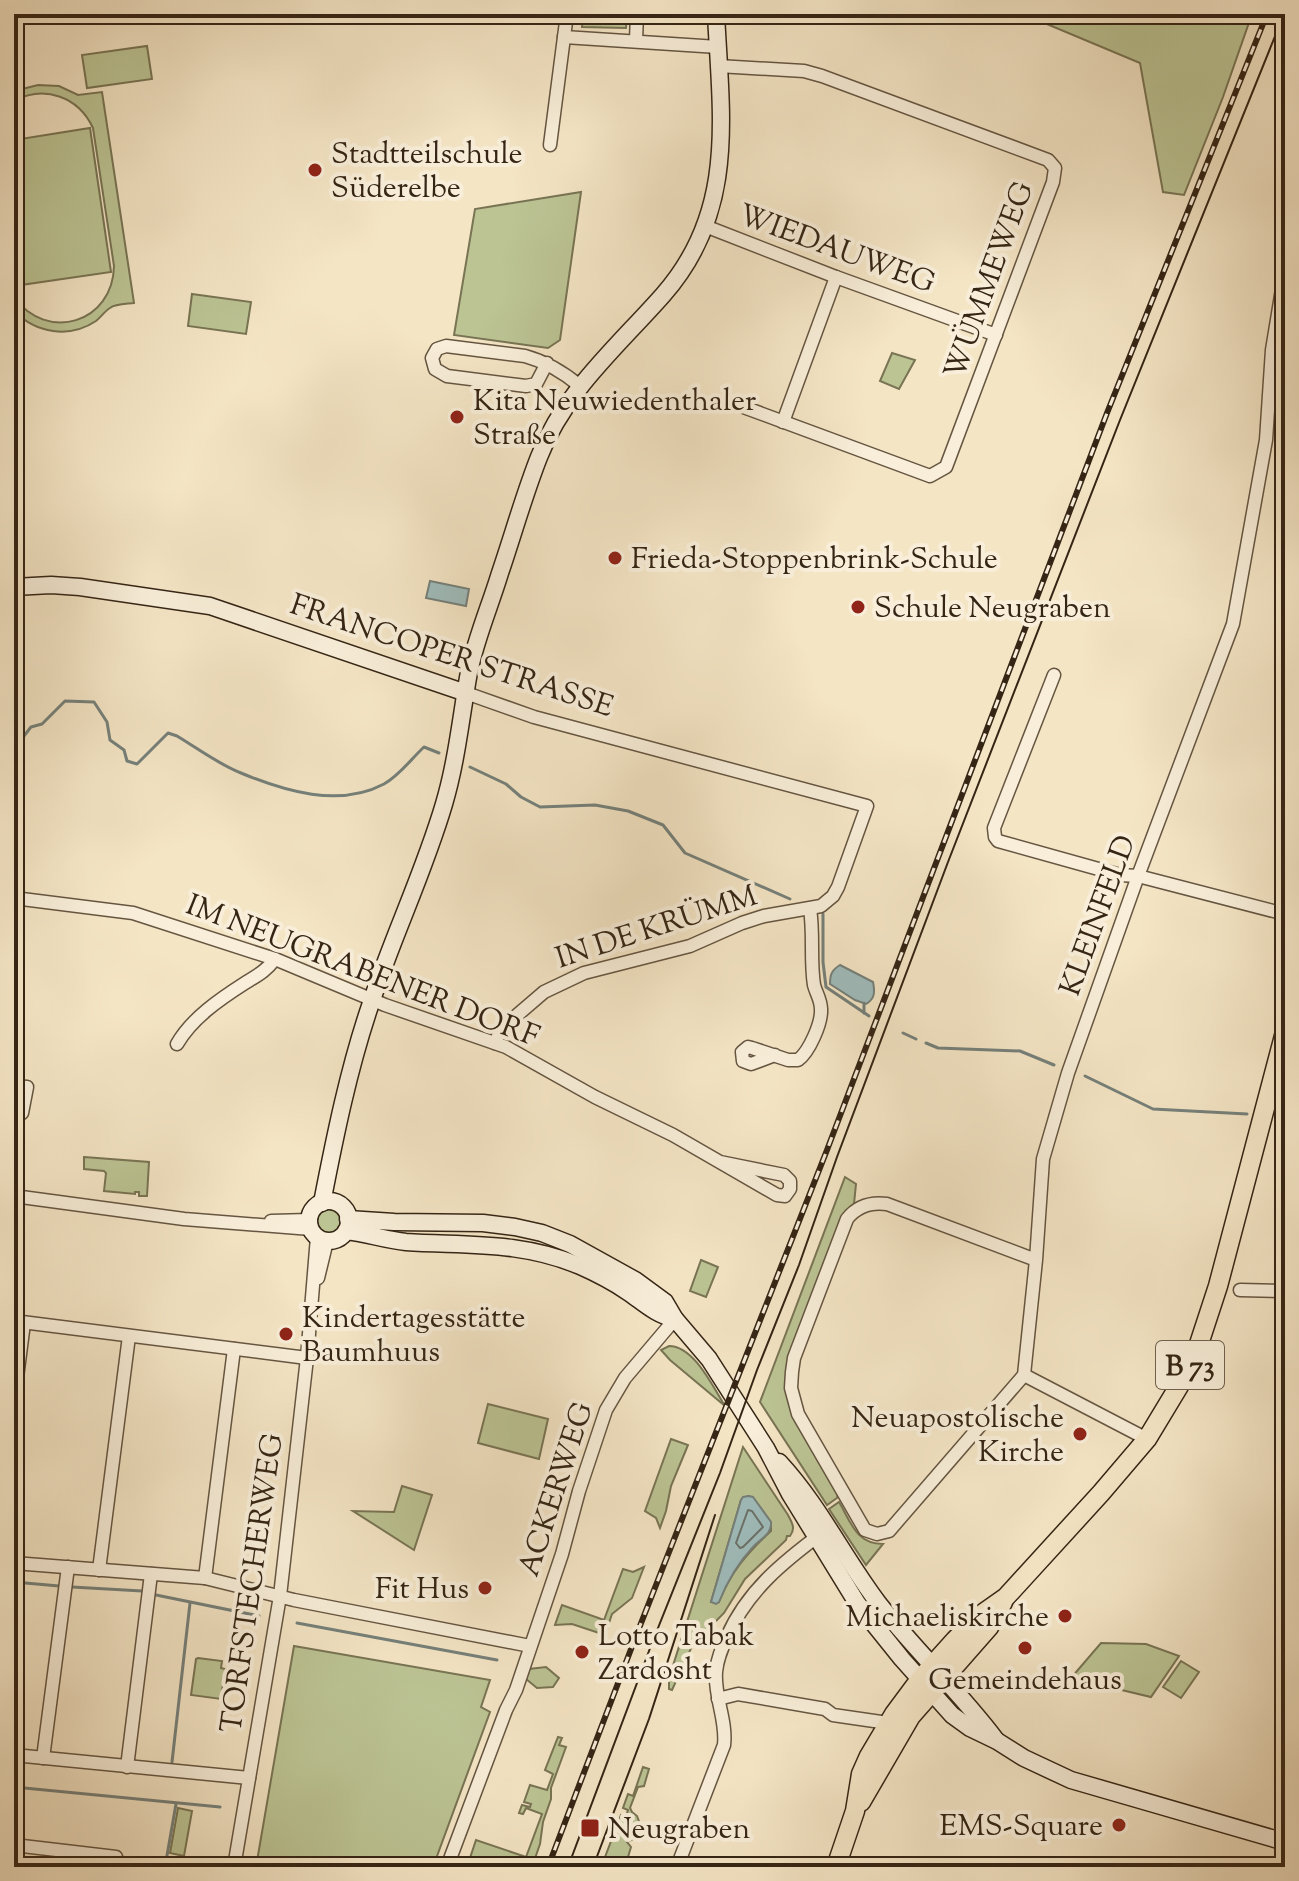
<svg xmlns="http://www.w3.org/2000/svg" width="1299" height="1881" font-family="'Sorts Mill Goudy',serif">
<rect width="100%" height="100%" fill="#f4e5c5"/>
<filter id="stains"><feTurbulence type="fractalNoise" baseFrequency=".0025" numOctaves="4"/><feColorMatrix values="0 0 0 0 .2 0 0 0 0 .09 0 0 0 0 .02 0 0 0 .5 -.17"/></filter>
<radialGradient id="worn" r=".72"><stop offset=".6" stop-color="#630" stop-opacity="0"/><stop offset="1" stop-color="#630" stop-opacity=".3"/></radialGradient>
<g fill="#bcc494" stroke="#787454" stroke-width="2" fill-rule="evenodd">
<path d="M583,14H627L626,28L582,27Z"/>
<path d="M1029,14H1252L1223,97L1184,195L1163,192L1140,63L1030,17Z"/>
<path d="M147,46L152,79L87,88L82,55Z"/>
<path d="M38,85L59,86L78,95L102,92L134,303C127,304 115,304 110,308C105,311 101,317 96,321C69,339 36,333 14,311V297C47,343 113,323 114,266L93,128C78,96 44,85 14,101V91Z"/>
<path d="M90,128L111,272L14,286V140Z"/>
<path d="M581,192L560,340L548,348L454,335L475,209Z"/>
<path d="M192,294L251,302L246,334L188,326Z"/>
<path d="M892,353L915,360L899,389L880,381Z"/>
<path d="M84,1157L149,1162L147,1196H139V1192H135V1194L104,1191L106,1173L104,1171L84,1169Z"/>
<path d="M845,1177L856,1184L854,1204L847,1211L787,1383L838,1494L837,1498L827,1505L760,1402Z"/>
<circle cx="329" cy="1221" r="12"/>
<path d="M701,1260L718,1267L706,1297L690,1291Z"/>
<path d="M669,1346C694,1346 713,1387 725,1406L670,1360L661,1350Z"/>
<path d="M488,1404L548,1419L539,1459L478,1443Z"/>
<path d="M671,1439L688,1445L671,1486L666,1511L660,1528L656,1518L645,1511Z"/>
<path d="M743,1447L788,1515C792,1523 796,1528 790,1536H787L786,1540L745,1579L724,1613L712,1625L707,1636L698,1633L672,1690L669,1689V1678ZM748,1496L753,1498L771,1522V1531C748,1552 730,1573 719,1602H711L741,1500Z"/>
<path d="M402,1486L432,1495L414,1550L353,1511L394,1512Z"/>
<path d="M839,1502C851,1522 856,1544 883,1544L866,1565L829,1509Z"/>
<path d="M644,1567L632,1598L612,1614L605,1635L572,1624L555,1625L562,1605L604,1620L623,1569L633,1572Z"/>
<path d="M1101,1643L1146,1644L1179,1656L1151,1697L1071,1678Z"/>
<path d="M294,1646L490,1680L481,1707L490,1712L433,1867H256Z"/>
<path d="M198,1658L222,1661L221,1668L225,1669L221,1699L191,1695L196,1659Z"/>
<path d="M1181,1661L1199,1672L1181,1698L1163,1687Z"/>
<path d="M546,1667L559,1678L553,1687L537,1688L526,1679L529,1669Z"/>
<path d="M558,1737L562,1738L559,1745L566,1747L551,1788V1799L543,1822L540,1844L532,1867H467L476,1840L526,1857L542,1814L526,1808L523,1814L519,1813L522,1805L530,1807L531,1804L524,1802L530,1785L547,1790L553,1774L545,1770Z"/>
<path d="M643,1767L649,1769L644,1786L638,1787L630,1808L632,1812L637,1816L640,1824L635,1838L627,1842L631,1847L625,1867H606L602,1865L621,1815L626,1816L628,1810L623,1808L628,1794L633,1796Z"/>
<path d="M178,1808L192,1811L184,1856L170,1853Z"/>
</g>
<g fill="#9fbdbd" stroke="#75807a" stroke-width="2">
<path d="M430,581L469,589L466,606L426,598Z"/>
<path d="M840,965L873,982C875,992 875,999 866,1004L855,1000L830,984C830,974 832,970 840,965Z"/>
<path d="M749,1496L753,1497L771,1522C772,1535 761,1538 753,1547C738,1563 727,1582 719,1602L716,1604L711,1602L741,1500L743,1497Z"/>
</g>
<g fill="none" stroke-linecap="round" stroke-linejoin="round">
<path stroke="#6a7169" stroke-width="2" d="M748,1510L752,1511L763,1527L743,1547L740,1548L736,1543Z"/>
<g stroke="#75807a" stroke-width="3">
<path d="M14,739L20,741L31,727L42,724L65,701L94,702L107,722L110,740L124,750L127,761L137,764L168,733L177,736C197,748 218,764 241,773C284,791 339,808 384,784C400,775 411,759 424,747L439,753"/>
<path d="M470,767L506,784L521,797L540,807L595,805L628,811L663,825L685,853L790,899"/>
<path d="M823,914V962L826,987L869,1016"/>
<path d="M864,1003V1013"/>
<path d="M903,1033L916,1039"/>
<path d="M926,1043L938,1048L1020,1051L1054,1065"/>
<path d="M1085,1076L1153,1109L1247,1114"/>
<path d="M14,1582L59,1586"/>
<path d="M72,1587L142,1591"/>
<path d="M156,1595L259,1616"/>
<path d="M297,1623L497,1660"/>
<path d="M14,1629L18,1596"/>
<path d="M172,1762L190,1603"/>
<path d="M14,1787L220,1807"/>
<path d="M165,1867L176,1804"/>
</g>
<defs>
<g id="street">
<path d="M564,37L718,47"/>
<path d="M636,40L637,14"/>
<path d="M550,145L567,14"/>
<path d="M705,226L836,277L996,335"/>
<path d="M547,363L536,384L526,386L447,376L435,369L432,358L437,349L446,346L525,356C547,362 563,372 580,386"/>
<path d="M715,403L738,405L930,476L946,467L1053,182L1055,168L1048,160L822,76L804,71L718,66"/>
<path d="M783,422L836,277"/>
<path d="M1054,675L994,828L995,837L998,841L1120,875L1138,876L1285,914"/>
<path d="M466,693L534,717L867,806L838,887L833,896L821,906L764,916L742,923L690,946L584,973L544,992L501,1029L495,1043"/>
<path d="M14,898L133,913L275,959L385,1005L506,1047L595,1097L673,1135L777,1195L785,1196L790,1189V1181L784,1175L720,1162"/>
<path d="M177,1044C192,1018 220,999 245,983C258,975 266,971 275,959"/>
<path d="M775,1055L751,1064L743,1061L742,1052L748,1047L752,1048L788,1060H798C809,1052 822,1023 821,1009C821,1000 816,993 814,985C810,960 814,934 810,909"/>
<path d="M14,1086L27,1087L22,1113L14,1111"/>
<path d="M14,1196L184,1219L311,1229"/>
<path d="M271,1221L309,1220"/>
<path d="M1036,1260L887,1204C871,1202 857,1206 847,1219L794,1358L792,1372L791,1388L798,1414L865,1530L877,1534L889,1531L1024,1375L1036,1260L1043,1159L1068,1073L1138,876L1233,624L1266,440L1272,350L1285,271"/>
<path d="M318,1278L327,1241"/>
<path d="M1240,1290L1285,1291"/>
<path d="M14,1321L307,1358"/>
<path d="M1024,1375L1147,1439"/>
<path d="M14,1401L24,1323"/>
<path d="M14,1563L205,1578L294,1600L530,1646"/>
<path d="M99,1570L129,1336"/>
<path d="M205,1578L234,1349"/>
<path d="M718,1699L738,1694L825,1709L833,1715L888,1723"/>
<path d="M14,1755L249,1778"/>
<path d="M43,1758L68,1567"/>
<path d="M127,1767L151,1574"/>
<path d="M14,1845L116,1857L115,1867"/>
<path d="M234,1867L280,1596L307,1358L317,1237"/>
<path d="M447,1867L506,1710L516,1690L562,1554L579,1491L606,1410L625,1378L675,1319"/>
<path d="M677,1867L724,1745C727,1720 714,1697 716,1672C717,1659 722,1648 727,1637C747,1591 783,1562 822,1533"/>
</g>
<g id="secondary">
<path d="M14,587L51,585L80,587L210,606L466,693"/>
<circle cx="329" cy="1221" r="20"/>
<path d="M322,1203C335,1136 349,1067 371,1003C393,936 424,872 444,804C457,760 461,716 469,672C476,638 490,606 500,573C513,535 524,495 539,457C564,392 617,347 663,295C737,211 721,117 716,14"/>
<path d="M348,1219L394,1222L483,1223L515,1227L542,1233L570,1244L635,1280L665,1302L675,1319L709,1359L766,1448L790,1494L857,1603L902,1659L952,1715L970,1728L997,1741L1024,1758L1071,1780L1285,1842"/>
<path d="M346,1231C366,1233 385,1240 406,1242C467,1246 521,1241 580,1266C596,1273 613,1282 628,1292C644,1303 656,1315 675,1319"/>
<path d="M779,1462C819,1505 844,1558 879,1604C916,1651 960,1692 996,1740"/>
</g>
<g id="primary">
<path d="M861,1802L911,1716L989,1627L1003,1602"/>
<path d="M836,1867L855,1811L861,1774L869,1756L894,1714L920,1679L955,1640L979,1616L1006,1597L1101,1493L1147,1439L1179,1386L1198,1347L1218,1286L1285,1032"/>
</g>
</defs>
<use href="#street" stroke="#655541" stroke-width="15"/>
<use href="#secondary" stroke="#352515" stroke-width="19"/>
<use href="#primary" stroke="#352515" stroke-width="21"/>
<use href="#street" stroke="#f8eed9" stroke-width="12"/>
<use href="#secondary" stroke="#f8eed9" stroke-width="16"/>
<use href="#primary" stroke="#f4e5c5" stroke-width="18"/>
<g stroke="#352515" stroke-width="2">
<path d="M568,1867L652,1643L720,1473L757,1370L799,1265L837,1157L948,862L1120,420L1284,14"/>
<path d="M593,1867L649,1719L715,1515"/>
</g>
<defs>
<path id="rail" d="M548,1867L636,1636L827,1150L1107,413L1267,14"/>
</defs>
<use href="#rail" stroke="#352515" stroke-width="6"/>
<use href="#rail" stroke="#f8eed9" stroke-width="3" stroke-dasharray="9" stroke-linecap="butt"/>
</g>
<g fill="#8f2418" stroke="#f8eed9" stroke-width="3">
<circle cx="315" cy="170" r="8"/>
<circle cx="457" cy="417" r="8"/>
<circle cx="615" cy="558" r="8"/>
<circle cx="858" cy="607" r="8"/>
<circle cx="286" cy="1334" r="8"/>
<circle cx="1080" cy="1434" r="8"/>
<circle cx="485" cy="1588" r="8"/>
<circle cx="1065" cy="1616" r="8"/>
<circle cx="1025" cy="1648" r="8"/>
<circle cx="582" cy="1652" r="8"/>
<circle cx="1119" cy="1825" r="8"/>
<rect x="580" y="1818" width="20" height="20" rx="4"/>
</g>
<g text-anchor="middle" stroke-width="8" stroke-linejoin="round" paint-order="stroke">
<rect fill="#f8eed9" stroke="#706150" stroke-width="2" x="1156" y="1341" width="68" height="48" rx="6"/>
<g font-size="28" font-weight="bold" fill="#352515">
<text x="1190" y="1375">B 73</text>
</g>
<g font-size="30" fill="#352515" stroke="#f8eed9" text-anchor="start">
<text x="331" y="163">Stadtteilschule<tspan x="331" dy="34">Süderelbe</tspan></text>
<text x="473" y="410">Kita Neuwiedenthaler<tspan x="473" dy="34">Straße</tspan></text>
<text x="631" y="568">Frieda-Stoppenbrink-Schule</text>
<text x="874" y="617">Schule Neugraben</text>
<text x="302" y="1327">Kindertagesstätte<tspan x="302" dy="34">Baumhuus</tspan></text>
<text x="1064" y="1427" text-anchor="end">Neuapostolische<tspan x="1064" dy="34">Kirche</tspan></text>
<text x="469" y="1598" text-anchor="end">Fit Hus</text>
<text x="1049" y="1626" text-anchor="end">Michaeliskirche</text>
<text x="598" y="1645">Lotto Tabak<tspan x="598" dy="34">Zardosht</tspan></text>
<text x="1025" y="1689" text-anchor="middle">Gemeindehaus</text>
<text x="1103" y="1835" text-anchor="end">EMS-Square</text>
<text x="608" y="1838">Neugraben</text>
</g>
<g font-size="30" fill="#352515" stroke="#f8eed9">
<text transform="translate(837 248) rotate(20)" y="10">WIEDAUWEG</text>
<text transform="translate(988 280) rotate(-70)" y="10">WÜMMEWEG</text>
<text transform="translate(452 655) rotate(18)" y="10">FRANCOPER STRASSE</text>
<text transform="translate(1097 915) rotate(-70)" y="10">KLEINFELD</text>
<text transform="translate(656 926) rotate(-18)" y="10">IN DE KRÜMM</text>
<text transform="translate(363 970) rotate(21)" y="10">IM NEUGRABENER DORF</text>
<text transform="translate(555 1489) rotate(-72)" y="10">ACKERWEG</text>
<text transform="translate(251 1583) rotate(-82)" y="10">TORFSTECHERWEG</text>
</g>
</g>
<rect width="1299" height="1881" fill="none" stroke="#f4e5c5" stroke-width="48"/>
<rect x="16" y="16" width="1267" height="1849" fill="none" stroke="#352515" stroke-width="4"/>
<rect x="24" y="24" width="1251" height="1833" fill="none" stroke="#352515" stroke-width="2"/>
<rect width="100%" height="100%" filter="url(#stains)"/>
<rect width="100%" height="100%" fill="url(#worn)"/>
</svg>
